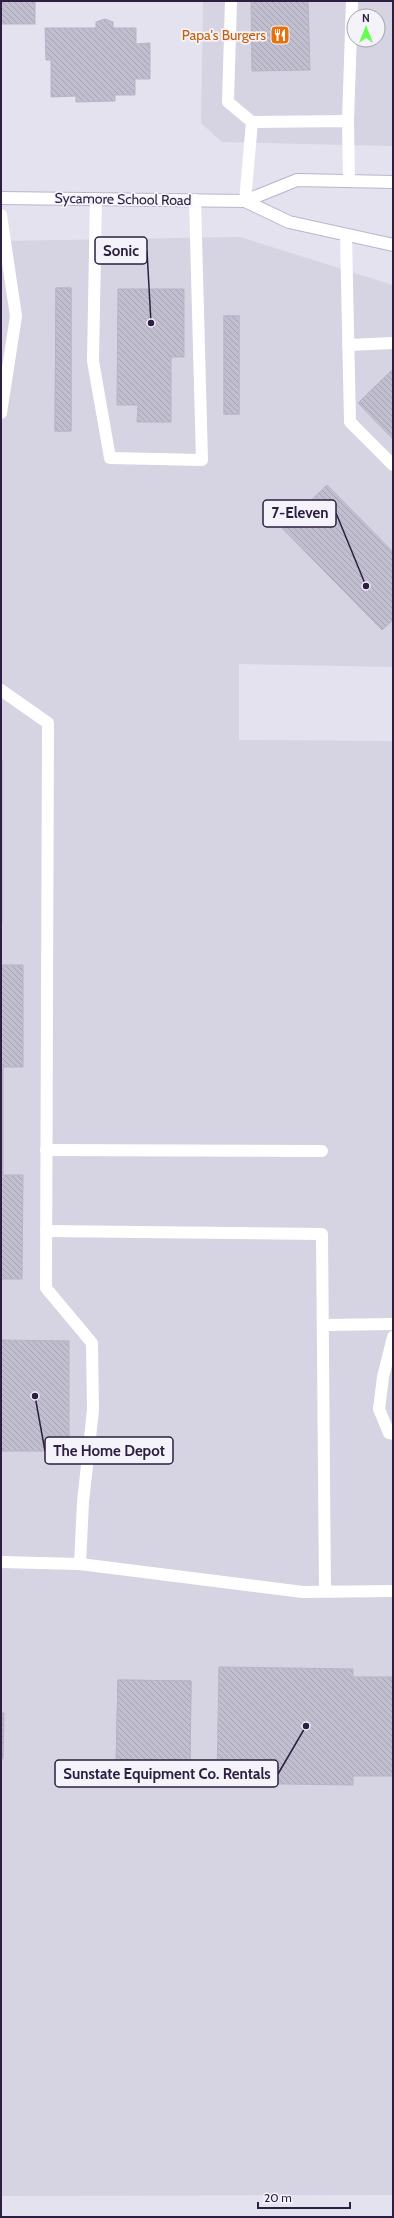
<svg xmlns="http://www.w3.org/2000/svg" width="394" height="2218" font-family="Cabin,sans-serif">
<defs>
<pattern id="building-back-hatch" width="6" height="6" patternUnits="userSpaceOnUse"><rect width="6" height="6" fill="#c1becf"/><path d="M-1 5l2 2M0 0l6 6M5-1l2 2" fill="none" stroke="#a6a3b3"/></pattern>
</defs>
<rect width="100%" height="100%" fill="#e4e2ee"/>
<g fill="#d6d3e2" fill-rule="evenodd">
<path d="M203,1H393V146L222,142L201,123ZM354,16H378V40H354Z"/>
<path d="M240,237L393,285V667L239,664V740L393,741V2195L1,2196V241Z"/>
</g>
<g fill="url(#building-back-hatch)" stroke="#b8b3c9">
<rect x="1" y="1" width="34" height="23"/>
<path d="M251,1H308L310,70L252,71Z"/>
<path d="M105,19L113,22V28H136V44L150,43V79H135V95H115V101L76,102V96L51,97V60H46L45,28H96V22Z"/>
<path d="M56,288H71V431H55Z"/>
<path d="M56,288H71V431H55Z"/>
<path d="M118,289H184V357H171V422H137L138,405H117Z"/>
<rect x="224" y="316" width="15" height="98"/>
<rect x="224" y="316" width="15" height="98"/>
<path d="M393,369V439L358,403Z"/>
<path d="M327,485L393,552V620L382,630L282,528Z"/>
<rect x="1" y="761" width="1" height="160"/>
<path d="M1,921V965H23V1067H3V1175H23L22,1279H1V1288Z"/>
<path d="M1,1340L69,1341V1451H1Z"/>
<path d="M219,1667L353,1669V1677H393V1776H353V1785L217,1783Z"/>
<path d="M118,1680L191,1681L190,1768L116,1767Z"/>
<path d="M118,1680L191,1681L190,1768L116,1767Z"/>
<path d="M1,1713H4L3,1759H1Z"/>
</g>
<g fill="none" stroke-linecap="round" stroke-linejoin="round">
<defs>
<g id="secondary">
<path d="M1,198L245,201L297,180L393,182"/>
<path d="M245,201L289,222L393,245"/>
</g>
</defs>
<use href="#secondary" stroke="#bbb4cf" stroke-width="14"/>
<g stroke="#fff" stroke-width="12">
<path d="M231,1L228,102L252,122"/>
<path d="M348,121L352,1"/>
<path d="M96,199L93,361L110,458L202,460L195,200"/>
<path d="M245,201L252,122L348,121L349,181"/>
<path d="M1,215L16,316L1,413"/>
<path d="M346,235L350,422L393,465"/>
<path d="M348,345L393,343"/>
<path d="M1,690L48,723L46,1288L92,1343L93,1410L83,1502L80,1564L303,1592L393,1591"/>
<path d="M46,1150L322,1151"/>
<path d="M46,1231L322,1234L325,1591"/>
<path d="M323,1325L393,1324"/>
<path d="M393,1337L383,1377L379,1409L389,1433L393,1434"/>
<path d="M1,1562L80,1564"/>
</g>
<use href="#secondary" stroke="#fff" stroke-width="12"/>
</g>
<defs>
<symbol id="restaurant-square" viewBox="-11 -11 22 22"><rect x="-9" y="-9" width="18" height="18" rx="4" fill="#e8710a" stroke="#f4f3fa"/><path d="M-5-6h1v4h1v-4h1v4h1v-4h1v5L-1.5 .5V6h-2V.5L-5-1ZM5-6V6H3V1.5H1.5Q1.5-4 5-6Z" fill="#fff"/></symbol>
</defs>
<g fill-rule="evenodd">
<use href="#restaurant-square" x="269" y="24" width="22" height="22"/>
</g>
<g text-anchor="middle" stroke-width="3.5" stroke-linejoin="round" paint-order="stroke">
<g font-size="14" fill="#c56008" stroke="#f4f3fa" text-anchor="end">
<text x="266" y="40">Papa's Burgers</text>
</g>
<g font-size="14" fill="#2c1f41" stroke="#f4f3fa">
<text transform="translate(123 199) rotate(1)" y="5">Sycamore School Road</text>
</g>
</g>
<path fill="none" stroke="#2c1f41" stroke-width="1.5" d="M151 323L147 251M366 586L336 513M35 1396L45 1451M306 1726L278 1774"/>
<g fill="#2c1f41" stroke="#f4f3fa" stroke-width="1.5">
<circle cx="151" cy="323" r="4"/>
<circle cx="366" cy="586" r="4"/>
<circle cx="35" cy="1396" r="4"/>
<circle cx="306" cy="1726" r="4"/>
</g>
<g fill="#f4f3fa" stroke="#2c1f41" stroke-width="1.5">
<rect x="95" y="237" width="52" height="27" rx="4"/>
<rect x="263" y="500" width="73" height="27" rx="4"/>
<rect x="45" y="1437" width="128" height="27" rx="4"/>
<rect x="55" y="1760" width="223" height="27" rx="4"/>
</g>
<g font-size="15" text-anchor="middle" font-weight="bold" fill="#2c1f41">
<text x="121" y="256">Sonic</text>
<text x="300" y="518">7-Eleven</text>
<text x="109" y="1456">The Home Depot</text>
<text x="167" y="1779">Sunstate Equipment Co. Rentals</text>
</g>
<rect width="394" height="2218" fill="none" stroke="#2c1f41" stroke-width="4"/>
<g transform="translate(366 28)"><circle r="19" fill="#f4f3fa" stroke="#a49eb0"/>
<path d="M0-3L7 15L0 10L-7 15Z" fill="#64ff4f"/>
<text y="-6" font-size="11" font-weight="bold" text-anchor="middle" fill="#2c1f41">N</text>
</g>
<path d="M258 2202v6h92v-6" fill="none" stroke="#2c1f41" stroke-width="2"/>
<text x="264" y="2202" font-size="12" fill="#2c1f41" stroke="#f4f3fa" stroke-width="3" paint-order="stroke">20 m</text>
</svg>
